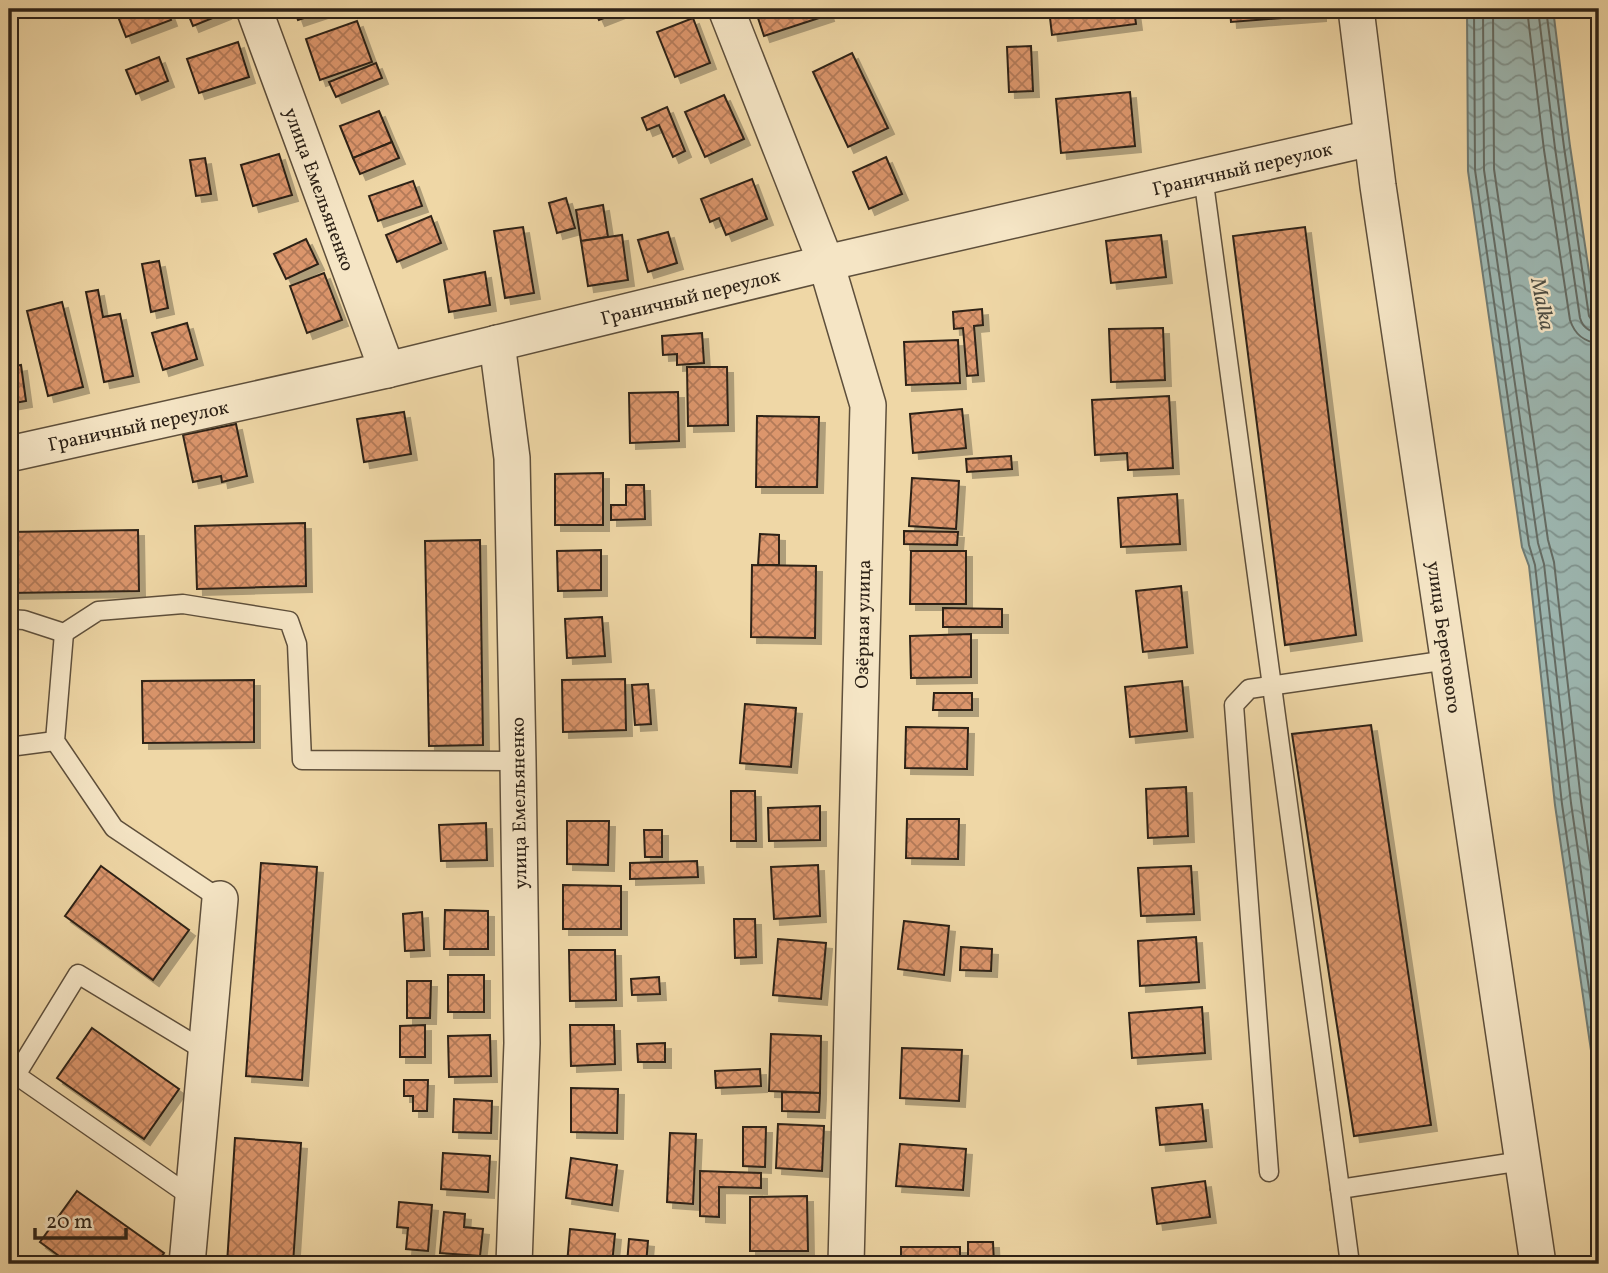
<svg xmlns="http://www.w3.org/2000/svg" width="1608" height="1273" font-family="Vollkorn,serif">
<defs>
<pattern id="water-waves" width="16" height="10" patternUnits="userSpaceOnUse" patternTransform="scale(1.75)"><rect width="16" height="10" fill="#9db7b1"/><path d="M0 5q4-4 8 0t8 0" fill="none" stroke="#80948f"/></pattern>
<pattern id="building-cross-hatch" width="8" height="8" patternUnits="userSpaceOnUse" patternTransform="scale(1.75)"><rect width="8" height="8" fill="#dc966c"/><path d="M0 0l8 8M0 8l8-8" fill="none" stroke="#b37a58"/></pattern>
<filter id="shadow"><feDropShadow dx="6" dy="6" stdDeviation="0" flood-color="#0004"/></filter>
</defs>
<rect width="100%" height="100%" fill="#efd7a6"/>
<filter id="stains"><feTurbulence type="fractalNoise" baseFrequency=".00286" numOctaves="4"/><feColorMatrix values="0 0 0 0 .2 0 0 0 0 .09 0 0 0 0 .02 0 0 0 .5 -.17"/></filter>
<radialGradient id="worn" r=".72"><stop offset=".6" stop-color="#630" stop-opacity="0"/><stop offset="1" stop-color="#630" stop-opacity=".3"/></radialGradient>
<path fill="url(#water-waves)" stroke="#707b73" stroke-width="2" d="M1467,9H1553L1570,146L1599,338V1105L1555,805L1529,566L1522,547L1468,171Z"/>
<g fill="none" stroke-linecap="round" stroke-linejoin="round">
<g stroke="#656c64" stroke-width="2">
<path d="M1474,9L1475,170L1529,545L1535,565L1562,804L1599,1057"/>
<path d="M1483,9L1484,170L1538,543L1544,564L1571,803L1599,996"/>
<path d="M1493,9L1494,169L1548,540L1554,562L1581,801L1599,923"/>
<path d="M1527,9L1544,150L1570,320C1575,335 1584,342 1599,343"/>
<path d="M1538,9L1555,148L1580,318C1583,328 1590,332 1599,332"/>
<path d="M1546,9L1564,147L1589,316L1593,322L1599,323"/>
</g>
</g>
<g fill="url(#building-cross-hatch)" stroke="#2d2217" stroke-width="2" filter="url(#shadow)">
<path d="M115,9H167L171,20L126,37Z"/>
<path d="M186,9H223L225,13L193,26Z"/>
<path d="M294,9H331L298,20Z"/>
<path d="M594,9H627L599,20Z"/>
<path d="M755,9H826L828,15L764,36Z"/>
<path d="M1049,9H1134L1136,24L1052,35Z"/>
<path d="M1230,9H1320V15L1231,22Z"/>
<path d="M693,18L710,63L675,77L657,32Z"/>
<path d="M357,21L372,62L320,80L306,39Z"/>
<path d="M238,42L249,77L199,93L187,59Z"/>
<path d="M1031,46L1033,91L1009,92L1007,47Z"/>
<path d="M852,53L888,128L848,147L813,72Z"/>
<path d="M159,57L168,81L136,94L126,70Z"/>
<path d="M376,63L382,78L336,97L329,82Z"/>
<path d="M1130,92L1135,146L1061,153L1056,99Z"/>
<path d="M724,95L744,139L705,157L685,112Z"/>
<path d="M667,107L685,151L673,157L659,125L647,130L642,118Z"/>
<path d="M379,111L392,142L353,158L340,126Z"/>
<path d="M392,142L399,158L360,174L353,158Z"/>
<path d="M279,154L292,195L253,206L241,165Z"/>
<path d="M886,157L902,194L869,209L853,172Z"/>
<path d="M205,158L211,194L196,196L190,160Z"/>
<path d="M752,179L767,219L726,235L719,218L710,222L701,199Z"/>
<path d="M413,181L422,206L378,221L369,196Z"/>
<path d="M566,198L575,228L557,233L549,203Z"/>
<path d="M603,205L608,237L581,241L576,210Z"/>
<path d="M431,216L441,243L397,262L386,235Z"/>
<path d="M523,227L534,293L505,298L494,231Z"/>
<path d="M1305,227L1356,635L1285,645L1233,236Z"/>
<path d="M668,232L677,263L648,272L638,240Z"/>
<path d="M622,235L628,280L588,286L581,241Z"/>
<path d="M1161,235L1166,277L1111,283L1106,241Z"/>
<path d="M306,239L318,264L286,279L274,254Z"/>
<path d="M159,261L168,308L151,312L142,264Z"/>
<path d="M485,272L490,305L449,312L444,280Z"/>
<path d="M324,273L342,320L307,333L290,286Z"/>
<path d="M98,290L103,317L120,314L133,376L104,382L86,292Z"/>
<path d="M62,302L83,387L48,396L27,311Z"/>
<path d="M982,309L983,325L974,326L978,375L967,376L963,328L954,329L953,312Z"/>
<path d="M187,323L197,359L163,370L152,333Z"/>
<path d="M1163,328L1165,380L1111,382L1109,329Z"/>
<path d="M702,333L704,363L677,365V354L663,355L662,336Z"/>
<path d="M958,340L960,383L906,385L904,342Z"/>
<path d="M21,365L26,401L9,404V367Z"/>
<path d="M687,367H727L728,425L688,426Z"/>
<path d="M678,392L679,441L630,443L629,393Z"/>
<path d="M1169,396L1173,468L1128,470L1127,453L1095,455L1092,400Z"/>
<path d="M962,409L966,448L913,453L910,414Z"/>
<path d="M404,412L411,454L364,462L357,419Z"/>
<path d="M757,416L819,417L817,487H756Z"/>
<path d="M236,424L247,476L222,482L221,476L193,482L183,435Z"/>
<path d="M1011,456L1012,469L967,472L966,459Z"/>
<path d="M603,473V525H555V474Z"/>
<path d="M912,478L959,481L956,529L909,526Z"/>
<path d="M626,485H644L645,519L611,520V505H626Z"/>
<path d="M1177,494L1180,544L1121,547L1118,498Z"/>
<path d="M305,523L306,586L197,589L195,526Z"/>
<path d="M138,530L139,591L9,593V532Z"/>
<path d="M904,531L958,532L957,545L904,544Z"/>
<path d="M760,534L779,535V565H758Z"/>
<path d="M480,540L483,745L429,746L425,541Z"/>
<path d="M601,550V590L558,591L557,551Z"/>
<path d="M911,551H966V604H910Z"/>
<path d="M752,565L816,566L815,638L751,637Z"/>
<path d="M1181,586L1187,647L1143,652L1136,591Z"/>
<path d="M943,608L1002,609V627H943Z"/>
<path d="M602,617L605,656L567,658L565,619Z"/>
<path d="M971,634V677L911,678L910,636Z"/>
<path d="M625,679L626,730L563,732L562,680Z"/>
<path d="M254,680V742L143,743L142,681Z"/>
<path d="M1182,681L1187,731L1130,737L1125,687Z"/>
<path d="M648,684L651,724L635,725L632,685Z"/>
<path d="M934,693H972V710H933Z"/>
<path d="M745,704L796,708L791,767L740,763Z"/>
<path d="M1371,725L1431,1125L1354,1136L1292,734Z"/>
<path d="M906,727L968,728L967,769L905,768Z"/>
<path d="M1186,787L1188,836L1148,838L1146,789Z"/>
<path d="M731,791H755L756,841H731Z"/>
<path d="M820,806V840L769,841L768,808Z"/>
<path d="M907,819H959L958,859L906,858Z"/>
<path d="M567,821H609L608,865L567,864Z"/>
<path d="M486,823L487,860L441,861L439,825Z"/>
<path d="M644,830H662V857H645Z"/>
<path d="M697,861L698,877L630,879V863Z"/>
<path d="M261,863L317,867L302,1080L246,1076Z"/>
<path d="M818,865L820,916L774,919L771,867Z"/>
<path d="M101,866L189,930L153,980L65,916Z"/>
<path d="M1191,866L1194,914L1141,916L1138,868Z"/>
<path d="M563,885L621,886V929H563Z"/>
<path d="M445,910L488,911V949H444Z"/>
<path d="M422,912L424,950L405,951L403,914Z"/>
<path d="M734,919H755L756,957L735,958Z"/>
<path d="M904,921L949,926L944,975L898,969Z"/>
<path d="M1196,937L1199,982L1140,986L1138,941Z"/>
<path d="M778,939L826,943L821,999L773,995Z"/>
<path d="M961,947L992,949L991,971L960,970Z"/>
<path d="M569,950H615L616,1000L570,1001Z"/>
<rect x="448" y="975" width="36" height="37"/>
<path d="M659,977L660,994L632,995L631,979Z"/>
<path d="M407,981H431L430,1018H407Z"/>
<path d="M1202,1007L1205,1053L1132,1058L1129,1013Z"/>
<path d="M425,1025V1057H400V1026Z"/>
<path d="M570,1025H614L615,1064L571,1066Z"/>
<path d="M92,1028L179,1089L144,1139L57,1078Z"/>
<path d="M771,1034L821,1036L820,1093L769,1091Z"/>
<path d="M490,1035L491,1076L449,1077L448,1036Z"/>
<path d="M665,1043V1062H638L637,1044Z"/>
<path d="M902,1048L962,1050L959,1101L900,1098Z"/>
<path d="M760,1069L761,1086L716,1088L715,1071Z"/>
<path d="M404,1080H428L427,1111H413V1096H404Z"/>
<path d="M571,1088L618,1089L617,1133L571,1132Z"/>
<path d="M782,1092L820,1093L819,1112L782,1111Z"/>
<path d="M454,1099L492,1101L491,1133L453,1132Z"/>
<path d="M1202,1104L1206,1141L1160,1145L1156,1108Z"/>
<path d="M778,1124L824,1126L822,1171L776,1168Z"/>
<path d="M743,1127H766L765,1167L743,1166Z"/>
<path d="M670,1133L696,1134L693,1204L667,1202Z"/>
<path d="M235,1138L301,1143L293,1264H227Z"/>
<path d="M900,1144L966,1149L963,1190L896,1186Z"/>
<path d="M443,1153L490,1156L488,1192L441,1189Z"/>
<path d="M571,1158L617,1165L612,1205L566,1198Z"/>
<path d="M700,1171L761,1173V1188L719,1187V1217L700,1216Z"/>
<path d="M1205,1181L1210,1217L1157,1224L1152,1188Z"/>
<path d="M77,1191L164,1253L156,1264H70L40,1242Z"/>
<path d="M807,1196L808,1251H750V1197Z"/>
<path d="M399,1202L432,1205L428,1251L406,1249L408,1228L397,1227Z"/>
<path d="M444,1212L465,1214L464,1227L483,1229L480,1256L440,1253Z"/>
<path d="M570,1229L615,1234L612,1264H567Z"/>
<path d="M629,1239L648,1241L646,1264H627Z"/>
<path d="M968,1242H993L994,1264H968Z"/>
<rect x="901" y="1247" width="59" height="17"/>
<rect x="380" y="1256" width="32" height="8"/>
</g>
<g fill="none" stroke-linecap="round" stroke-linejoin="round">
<defs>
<g id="lane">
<path d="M1203,176L1340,1189"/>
<path d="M9,619L24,620L64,633L98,611L183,604L289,621L297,644L302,760L518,761"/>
<path d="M64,633L55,741L114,828L220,899"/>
<path d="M9,747L55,741"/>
<path d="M1269,1172L1234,705L1249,689L1448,660"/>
<path d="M193,1198L16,1075L78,974L207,1052"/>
<path d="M1350,1264L1340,1189L1522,1161"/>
</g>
<g id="street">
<path d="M254,9L387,370"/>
<path d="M726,9L826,263L868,405L846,1264"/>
<path d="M1356,9L1378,186L1538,1264"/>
<path d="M497,343L512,458L518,761L522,1043L514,1264"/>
<path d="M9,454L387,370L826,263L1371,138"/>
<path d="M187,1264L220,899"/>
</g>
</defs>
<use href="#lane" stroke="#5e4f3b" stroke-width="21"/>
<use href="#street" stroke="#5e4f3b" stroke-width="38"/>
<use href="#lane" stroke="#f5e5c5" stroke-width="18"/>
<use href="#street" stroke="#f5e5c5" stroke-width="35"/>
</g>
<g text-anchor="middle" stroke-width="5" stroke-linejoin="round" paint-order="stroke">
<g font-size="19" fill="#2d2217" stroke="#f5e5c5">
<text transform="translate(1242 168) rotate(-13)" y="7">Граничный переулок</text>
<text transform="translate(320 189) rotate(70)" y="7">улица Емельяненко</text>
<text transform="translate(690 296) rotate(-14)" y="7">Граничный переулок</text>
<text transform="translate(138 425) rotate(-12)" y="7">Граничный переулок</text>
<text transform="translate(862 624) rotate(-89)" y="7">Озёрная улица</text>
<text transform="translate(1445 637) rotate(82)" y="7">улица Берегового</text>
<text transform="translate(518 803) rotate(-91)" y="7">улица Емельяненко</text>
</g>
<g font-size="21" font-style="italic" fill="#4f4f45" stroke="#f5e5c5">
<text transform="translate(1543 304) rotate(79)" y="7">Malka</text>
</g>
</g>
<rect width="1608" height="1273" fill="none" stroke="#efd7a6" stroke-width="35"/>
<rect x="10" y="10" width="1587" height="1252" fill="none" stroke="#2d2217" stroke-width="3.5"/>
<rect x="18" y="18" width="1573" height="1238" fill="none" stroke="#2d2217" stroke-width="2"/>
<path d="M35 1228v10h91v-10" fill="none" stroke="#2d2217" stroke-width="3.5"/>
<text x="46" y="1228" font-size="21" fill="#2d2217" stroke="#f5e5c5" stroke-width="5" paint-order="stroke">20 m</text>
<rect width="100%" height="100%" filter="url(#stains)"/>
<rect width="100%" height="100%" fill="url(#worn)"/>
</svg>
